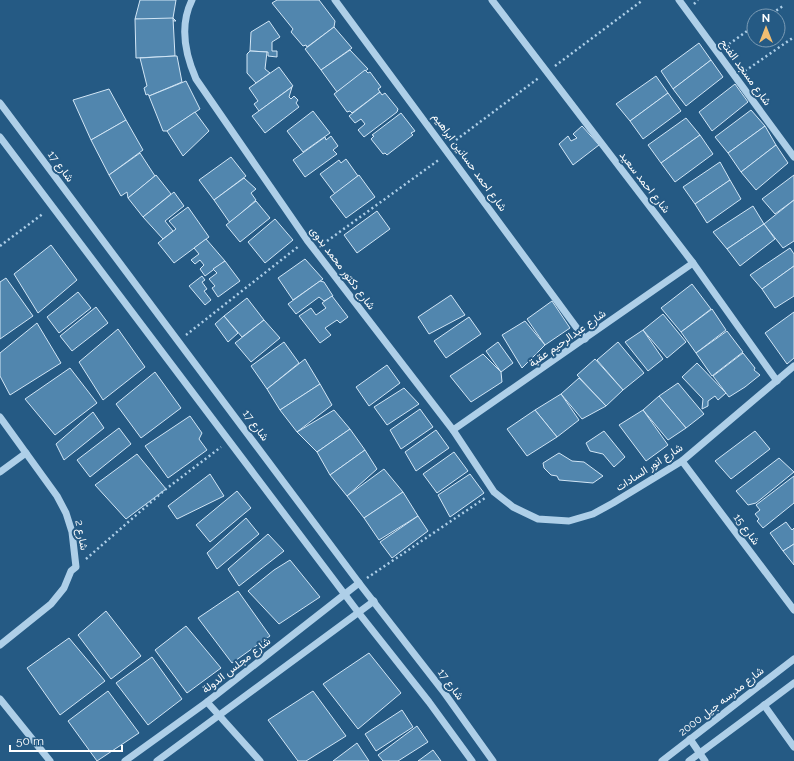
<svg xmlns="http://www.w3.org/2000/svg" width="794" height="761" font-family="Raleway,Vazirmatn,sans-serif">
<rect width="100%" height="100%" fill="#255a84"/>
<g fill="#5186ae" stroke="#d2e6f6">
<path d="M140,0H176L173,18L176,21L135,19Z"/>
<path d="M277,0H319L335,21L334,27L307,47L306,45L303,46L291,32L293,29L272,3Z"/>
<path d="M173,18L175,56L136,58L135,19Z"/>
<path d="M269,21L280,37L272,42V51H277V57L268,56V52L250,51L251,32Z"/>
<path d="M334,27L352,48L321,70L305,49Z"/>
<path d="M699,43L711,60L673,89L661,71Z"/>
<path d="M350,50L368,69L337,92L321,70Z"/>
<path d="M250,51L267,52L265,69L270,73L256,83L247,73V54Z"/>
<path d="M175,56H177L182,82L149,96L148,94L146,95L144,88L147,86L140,58Z"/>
<path d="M711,60L723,77L686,106L673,89Z"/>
<path d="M279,67L293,86L259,111L254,104L258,101L249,88Z"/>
<path d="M365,70L368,73L370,72L381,87L378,89L380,92L352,113L350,111L347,112L334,94Z"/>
<path d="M656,76L668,93L630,121L616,104Z"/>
<path d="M186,81L200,109L167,131H163L149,96Z"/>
<path d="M735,84L748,102L712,131L699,112Z"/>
<path d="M292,87L289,97L291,99L294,96L298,100L296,103L299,107L265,133L252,116Z"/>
<path d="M109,89L126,120L91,140L73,100Z"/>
<path d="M380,92L382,95L385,93L398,109L397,112L364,137L358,130L365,124L361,119L355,123L349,116Z"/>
<path d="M668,93L681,111L643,139L630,121Z"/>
<path d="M751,110L765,126L728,153L715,137Z"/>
<path d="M313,111L330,133L303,152L287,131Z"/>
<path d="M195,112L209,131L183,156L167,131Z"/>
<path d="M401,113L415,131L411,133L413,135L387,155L385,153L383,154L371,139L374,136L372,135Z"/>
<path d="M686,118L700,135L661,163L648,145Z"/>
<path d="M126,120L143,150L109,175L91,140Z"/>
<path d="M582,126L599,145L573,165L559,144L568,136L571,141L577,138L573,134Z"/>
<path d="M765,126L776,145L741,172L728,153Z"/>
<path d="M700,135L713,154L675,182L661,163Z"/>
<path d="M331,136L338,146L333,150L337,154L305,177L293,160L325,137L326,140Z"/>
<path d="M776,145L788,163L756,190L741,172Z"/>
<path d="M140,153L155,176L128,198L127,192L121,196L109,175Z"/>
<path d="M231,157L246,176L214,200L199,180Z"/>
<path d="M346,159L358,176L335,194L320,174L339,160L341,163Z"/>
<path d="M720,162L730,180L695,204L683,187Z"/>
<path d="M156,175L171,194L143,217L128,198Z"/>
<path d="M359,175L375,197L346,218L330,197Z"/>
<path d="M794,175V200L775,214L762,199Z"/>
<path d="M244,178L256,189L251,193L256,200L230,223L214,200Z"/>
<path d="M730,180L741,199L707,223L695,204Z"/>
<path d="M174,192L184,206L165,221L173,231L163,239L143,217Z"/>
<path d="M794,200V241L783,248L764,224Z"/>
<path d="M256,201L270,218L240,242L226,225Z"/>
<path d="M753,206L764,224L727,249L713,232Z"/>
<path d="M188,207L209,237L174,263L158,243L176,229L169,221Z"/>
<path d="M377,211L390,229L357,253L344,235Z"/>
<path d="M275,219L293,240L265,263L248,242Z"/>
<path d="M764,224L775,239L740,266L727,249Z"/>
<path d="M206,239L225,261L205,276L200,269L204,265L200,260L195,264L191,260L199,254L194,248Z"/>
<path d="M51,245L77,280L38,313L14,274Z"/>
<path d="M790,248L794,254V266L762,289L750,275Z"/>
<path d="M305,259L323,279L293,300L278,278Z"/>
<path d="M225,261L240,281L218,297L212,288L215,286L209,279L217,273L213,269Z"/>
<path d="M794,266V296L775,308L762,289Z"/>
<path d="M202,276L205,280L202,282L207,289L204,291L211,300L205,305L189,286Z"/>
<path d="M6,278L33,316L0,339V282Z"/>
<path d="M320,281L324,282L333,296L324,301L319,297L296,314L288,304Z"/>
<path d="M692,284L711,309L681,332L661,308Z"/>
<path d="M78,292L91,308L59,333L47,317Z"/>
<path d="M451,295L465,315L429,334L418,317Z"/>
<path d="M332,296L348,317L340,323L337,320L325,328L331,335L320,343L299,316L311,308L316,315L326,308L322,303Z"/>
<path d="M247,298L264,320L242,337L224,316Z"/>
<path d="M552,301L570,328L545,345L527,319Z"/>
<path d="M96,307L108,323L72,351L60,336Z"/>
<path d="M712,309L726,330L696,353L681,332Z"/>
<path d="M794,312V358L787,364L765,333Z"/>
<path d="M663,314L686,342L667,358L643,330Z"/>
<path d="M224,316L238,333L228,342L215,324Z"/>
<path d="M469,317L481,334L446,358L434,341Z"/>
<path d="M264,320L280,338L251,362L235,343Z"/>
<path d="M525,321L545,345L522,368L502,335Z"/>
<path d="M37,323L61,363L10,395L0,376V353Z"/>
<path d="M118,329L145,367L103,400L79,362Z"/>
<path d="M643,330L663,359L648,371L625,342Z"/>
<path d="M727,331L743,352L712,376L696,353Z"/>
<path d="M284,342L299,363L267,389L251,366Z"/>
<path d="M498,342L513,363L501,372L486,351Z"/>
<path d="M618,342L644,373L623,390L597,360Z"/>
<path d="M743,353L755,368L754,370L760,375L745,387L729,397L713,376Z"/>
<path d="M483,354L501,372L502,382L471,402L450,376Z"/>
<path d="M305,359L320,384L280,410L267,389Z"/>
<path d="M595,359L623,390L606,406L577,375Z"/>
<path d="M697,363L726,393L718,400L715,396L708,401V406L702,409L703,399L682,377Z"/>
<path d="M387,365L400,383L369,406L356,387Z"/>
<path d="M70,368L97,403L55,435L25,399Z"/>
<path d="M155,372L181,408L141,438L116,404Z"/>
<path d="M579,378L606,406L582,419L561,394Z"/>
<path d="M678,383L704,414L686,428L659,396Z"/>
<path d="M320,384L332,405L297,432L280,410Z"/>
<path d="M404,388L419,404L387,425L374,407Z"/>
<path d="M561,394L579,420L557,437L535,410Z"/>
<path d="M659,396L686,428L668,440L643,410Z"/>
<path d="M420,409L433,427L401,449L390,430Z"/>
<path d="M334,410L350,429L317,452L297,432Z"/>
<path d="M535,410L557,437L527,456L507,429Z"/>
<path d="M643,410L668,445L646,461L619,425Z"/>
<path d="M93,412L104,428L64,460L56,444Z"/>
<path d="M190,416L202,433L199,439L207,450L168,478L145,446Z"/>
<path d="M119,428L131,444L90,477L77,460Z"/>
<path d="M350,429L365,450L330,475L317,452Z"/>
<path d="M436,430L449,448L416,471L405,452Z"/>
<path d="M604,431L625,457L614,467L603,454L590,451L586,443Z"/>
<path d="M755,431L770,449L731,479L715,461Z"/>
<path d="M365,450L377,469L347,496L330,475Z"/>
<path d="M454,452L468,471L437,493L423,474Z"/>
<path d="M559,453L572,461L584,462L603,476L593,483L559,480L557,476L551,475L544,468L543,463Z"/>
<path d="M137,454L166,489L126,519L95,485Z"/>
<path d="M779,458L794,472L756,503L748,505L736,491Z"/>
<path d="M384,469L403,492L364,518L347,496Z"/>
<path d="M210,474L224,496L177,519L168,506Z"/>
<path d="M470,474L484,493L450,517L438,495Z"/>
<path d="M794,476V503L763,528L757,521L759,519L755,514L760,510L756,505Z"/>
<path d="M237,491L251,508L210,542L196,525Z"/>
<path d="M403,492L418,516L379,540L364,518Z"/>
<path d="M418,516L428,531L392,558L380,542Z"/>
<path d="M246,518L259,534L217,569L207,553Z"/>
<path d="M786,522L792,530L794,528V544L783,551L770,533Z"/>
<path d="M268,534L284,551L239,586L228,569Z"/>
<path d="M794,544V565L783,551Z"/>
<path d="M290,560L320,597L279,624L248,591L274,570Z"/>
<path d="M238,591L270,636L232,663L198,618Z"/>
<path d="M106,611L141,656L111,679L78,635Z"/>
<path d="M186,626L221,668L187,693L155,650Z"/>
<path d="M69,638L105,681L60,715L27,668Z"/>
<path d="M369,653L401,693L358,729L323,684Z"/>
<path d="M152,657L182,699L148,725L116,683Z"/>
<path d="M108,691L139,733L97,761L68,721Z"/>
<path d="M313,691L346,736L306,761H298L268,720Z"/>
<path d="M402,710L413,727L376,751L365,734Z"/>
<path d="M417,726L428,742L398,761H383L378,755Z"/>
<path d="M357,743L369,761H333Z"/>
<path d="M433,750L441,761H418Z"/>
</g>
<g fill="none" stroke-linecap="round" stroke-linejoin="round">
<g stroke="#aecfe8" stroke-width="2.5" stroke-dasharray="2 3" stroke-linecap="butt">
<path d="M694,4L698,0"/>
<path d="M768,16L783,6"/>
<path d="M725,47L754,26"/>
<path d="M555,66L643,0"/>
<path d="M745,71L794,37"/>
<path d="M452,143L540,77"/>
<path d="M323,244L440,159"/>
<path d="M0,246L44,213"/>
<path d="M186,335L299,246"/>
<path d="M86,559L166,489L221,447"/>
<path d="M367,578L485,498"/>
</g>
<g stroke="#aecfe8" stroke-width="7">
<path d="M192,0C179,26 185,54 196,79L307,240L453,430L494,492L513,507L538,519L569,521L593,514L613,503L682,461L794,366"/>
<path d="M335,0L585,339"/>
<path d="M492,0L693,263L777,381"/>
<path d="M679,0L794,157"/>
<path d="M0,103L359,583L443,691L493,761"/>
<path d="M0,137L358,612L429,702L472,761"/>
<path d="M0,417L57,496L66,513L72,532L76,567L71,571L64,588L51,604L0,645"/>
<path d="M453,430L693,263"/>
<path d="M682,461L794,610"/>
<path d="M0,472L26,453"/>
<path d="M0,699L50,761"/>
<path d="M207,702L260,761"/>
<path d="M764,705L794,747"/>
<path d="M690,739L705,761"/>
<path d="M125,761L207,702L359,583"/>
<path d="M157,761L374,601"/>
<path d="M662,761L794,659"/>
<path d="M689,761L794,683"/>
</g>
</g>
<g text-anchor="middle" stroke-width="4" stroke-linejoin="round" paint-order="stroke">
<g font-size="11" fill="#fff" stroke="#255a84">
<text transform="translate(746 72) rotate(54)" y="4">شارع مسجد الفتح</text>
<text transform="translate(470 162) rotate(54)" y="4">شارع احمد حسانين ابراهيم</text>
<text transform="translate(61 166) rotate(53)" y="4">شارع 17</text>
<text transform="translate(645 182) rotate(52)" y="4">شارع احمد سعيد</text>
<text transform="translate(343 268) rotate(53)" y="4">شارع دكتور محمد بدوى</text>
<text transform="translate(567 338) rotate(-35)" y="4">شارع عبدالرحيم عقبة</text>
<text transform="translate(256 425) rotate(53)" y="4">شارع 17</text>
<text transform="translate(649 467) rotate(-33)" y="4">شارع انور السادات</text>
<text transform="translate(747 529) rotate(53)" y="4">شارع 15</text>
<text transform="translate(82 535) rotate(79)" y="4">شارع 2</text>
<text transform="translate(236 665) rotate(-38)" y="4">شارع مجلس الدولة</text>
<text transform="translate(451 684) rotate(53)" y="4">شارع 17</text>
<text transform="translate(721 701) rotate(-38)" y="4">شارع مدرسه جيل 2000</text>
</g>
</g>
<g transform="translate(766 28)"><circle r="19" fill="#255a84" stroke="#7c9cb5"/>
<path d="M0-3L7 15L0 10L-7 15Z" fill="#f2be72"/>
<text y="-6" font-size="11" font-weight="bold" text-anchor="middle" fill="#ffffff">N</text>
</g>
<path d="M10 745v6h112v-6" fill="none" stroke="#ffffff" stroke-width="2"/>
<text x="16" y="745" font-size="12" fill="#ffffff" stroke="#255a84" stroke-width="3" paint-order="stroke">50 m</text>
</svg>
